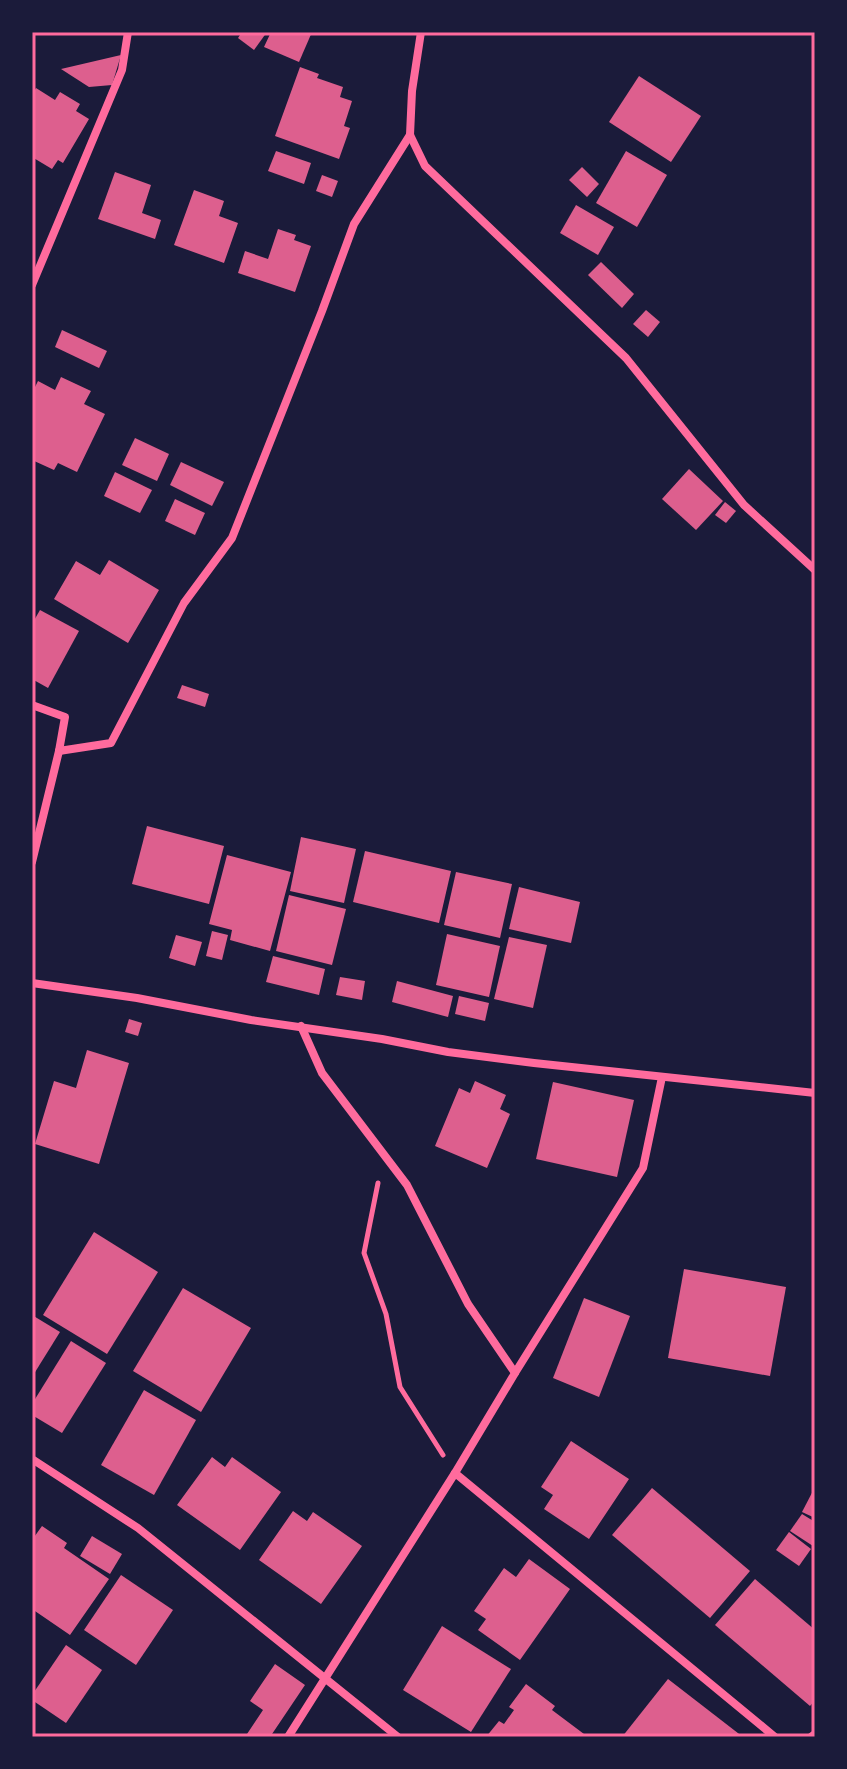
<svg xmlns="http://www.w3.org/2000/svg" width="847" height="1769" font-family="Signika,sans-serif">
<rect width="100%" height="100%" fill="#1b1b3a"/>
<g fill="#dd5f8e">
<path d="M242,32H267L254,50L238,38Z"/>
<path d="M271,32H312L299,62L264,47Z"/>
<path d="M121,55L112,85L89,87L61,69Z"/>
<path d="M300,67L319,74L317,78L343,87L340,97L352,101L344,126L350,128L339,159L275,136Z"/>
<path d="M639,76L701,116L671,162L609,122Z"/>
<path d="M36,88L55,100L60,92L80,104L76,111L89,119L63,163L58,160L52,169L32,157V95Z"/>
<path d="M276,151L311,163L304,184L268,171Z"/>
<path d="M626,151L667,175L637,227L596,203Z"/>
<path d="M582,167L599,184L587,197L569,180Z"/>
<path d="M115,172L151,185L142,213L161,220L155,239L98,219Z"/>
<path d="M322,175L338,181L332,197L316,191Z"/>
<path d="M194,190L224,201L219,216L238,223L224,263L174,245Z"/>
<path d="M576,205L614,227L598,255L560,233Z"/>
<path d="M278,229L296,235L294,240L311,246L295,292L238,273L245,251L268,259Z"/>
<path d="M601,262L634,294L622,308L588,275Z"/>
<path d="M646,310L660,322L648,337L633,324Z"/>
<path d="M62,330L107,351L99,368L55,347Z"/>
<path d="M61,377L91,391L84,404L105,414L77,472L58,463L54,470L32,460V393L38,381L55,390Z"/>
<path d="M135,438L169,454L157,481L122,465Z"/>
<path d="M181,462L224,482L212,506L170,485Z"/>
<path d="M689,469L723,501L696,530L662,499Z"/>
<path d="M115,472L152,490L140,513L104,496Z"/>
<path d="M175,499L205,513L195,535L165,521Z"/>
<path d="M725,502L736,511L726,523L715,515Z"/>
<path d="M109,560L159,590L128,643L54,599L76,561L100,575Z"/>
<path d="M40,610L79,631L48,688L32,679V624Z"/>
<path d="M182,685L209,694L205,707L177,698Z"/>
<path d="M147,826L224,846L209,904L132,884Z"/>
<path d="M301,837L356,849L344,903L290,891Z"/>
<path d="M365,851L451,871L439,923L353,902Z"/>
<path d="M227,855L291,872L270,951L230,940L232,930L209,924Z"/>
<path d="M456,872L512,884L500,938L444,925Z"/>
<path d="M519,887L580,902L571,943L509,929Z"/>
<path d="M289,895L346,909L332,965L276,951Z"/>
<path d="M212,931L228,935L222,960L206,956Z"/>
<path d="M447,934L500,946L489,997L436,985Z"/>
<path d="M176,935L202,942L195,966L169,958Z"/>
<path d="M509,937L547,945L533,1008L494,999Z"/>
<path d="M273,956L325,969L319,995L266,982Z"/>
<path d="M340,977L365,981L362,1000L336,995Z"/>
<path d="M397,981L453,996L448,1017L392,1002Z"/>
<path d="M459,996L489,1003L485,1021L455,1014Z"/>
<path d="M129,1019L142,1023L138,1036L125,1032Z"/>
<path d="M87,1050L129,1063L99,1164L35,1144L54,1081L76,1088Z"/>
<path d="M475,1081L506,1095L500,1109L510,1114L487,1168L435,1146L459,1088L470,1093Z"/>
<path d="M553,1082L634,1100L617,1177L536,1159Z"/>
<path d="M94,1232L158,1272L107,1354L43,1315Z"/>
<path d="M684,1269L786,1287L770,1376L668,1358Z"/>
<path d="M183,1288L251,1328L201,1412L133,1371Z"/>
<path d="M584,1298L630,1316L599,1397L553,1378Z"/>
<path d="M32,1315L60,1332L32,1377Z"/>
<path d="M71,1341L106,1363L62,1433L32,1415V1404Z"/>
<path d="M144,1390L196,1420L154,1495L101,1465Z"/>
<path d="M571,1441L629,1479L589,1539L544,1509L553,1495L541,1487Z"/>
<path d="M212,1457L225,1467L232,1457L281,1492L240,1550L177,1505Z"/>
<path d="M815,1487V1518L802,1512Z"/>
<path d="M652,1488L750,1571L710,1618L612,1535Z"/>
<path d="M293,1511L307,1521L313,1512L362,1546L321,1604L259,1560Z"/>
<path d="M802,1514L815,1522V1543L813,1546L790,1531Z"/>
<path d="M42,1526L67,1543L64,1548L109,1579L70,1635L32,1609V1540Z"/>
<path d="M789,1532L811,1549L799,1566L776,1550Z"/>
<path d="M92,1536L122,1554L110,1574L80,1556Z"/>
<path d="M529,1559L570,1589L520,1660L478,1630L486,1619L474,1611L504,1568L516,1577Z"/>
<path d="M121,1575L173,1610L136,1665L84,1630Z"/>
<path d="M755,1579L815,1630V1700L810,1706L715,1625Z"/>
<path d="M442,1626L511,1669L471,1732L403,1690Z"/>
<path d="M66,1645L102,1670L66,1723L32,1700V1695Z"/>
<path d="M275,1664L305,1685L270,1737H245L263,1710L250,1701Z"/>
<path d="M668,1679L743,1737H622Z"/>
<path d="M526,1684L555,1706L552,1710L588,1737H486L499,1721L504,1724L514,1710L509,1707Z"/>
</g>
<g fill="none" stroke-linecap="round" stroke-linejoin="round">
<path stroke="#ff6b9d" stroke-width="5" d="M378,1183L364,1253L386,1314L400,1387L443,1455"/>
<g stroke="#ff6b9d" stroke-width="8">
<path d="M421,32L412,91L410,135L425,166L626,358L744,505L815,570"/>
<path d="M32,285L122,70L128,32"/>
<path d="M32,705L65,717L59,751L32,862"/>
<path d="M59,751L111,743L184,603L232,538L322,311L354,224L410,135"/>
<path d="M32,983L137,998L251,1020L382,1039L448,1052L534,1063L815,1093"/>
<path d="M515,1373L643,1168L662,1077"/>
<path d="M32,1459L138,1528L398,1737"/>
<path d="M455,1473L775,1737"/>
<path d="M288,1737L455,1473L515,1373L468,1304L407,1185L322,1073L301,1026"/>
<path d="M811,1737L815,1734"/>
</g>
</g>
<rect width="847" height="1769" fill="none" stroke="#1b1b3a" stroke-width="68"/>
<rect x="34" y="34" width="779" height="1701" fill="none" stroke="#ff6b9d" stroke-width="3"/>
</svg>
